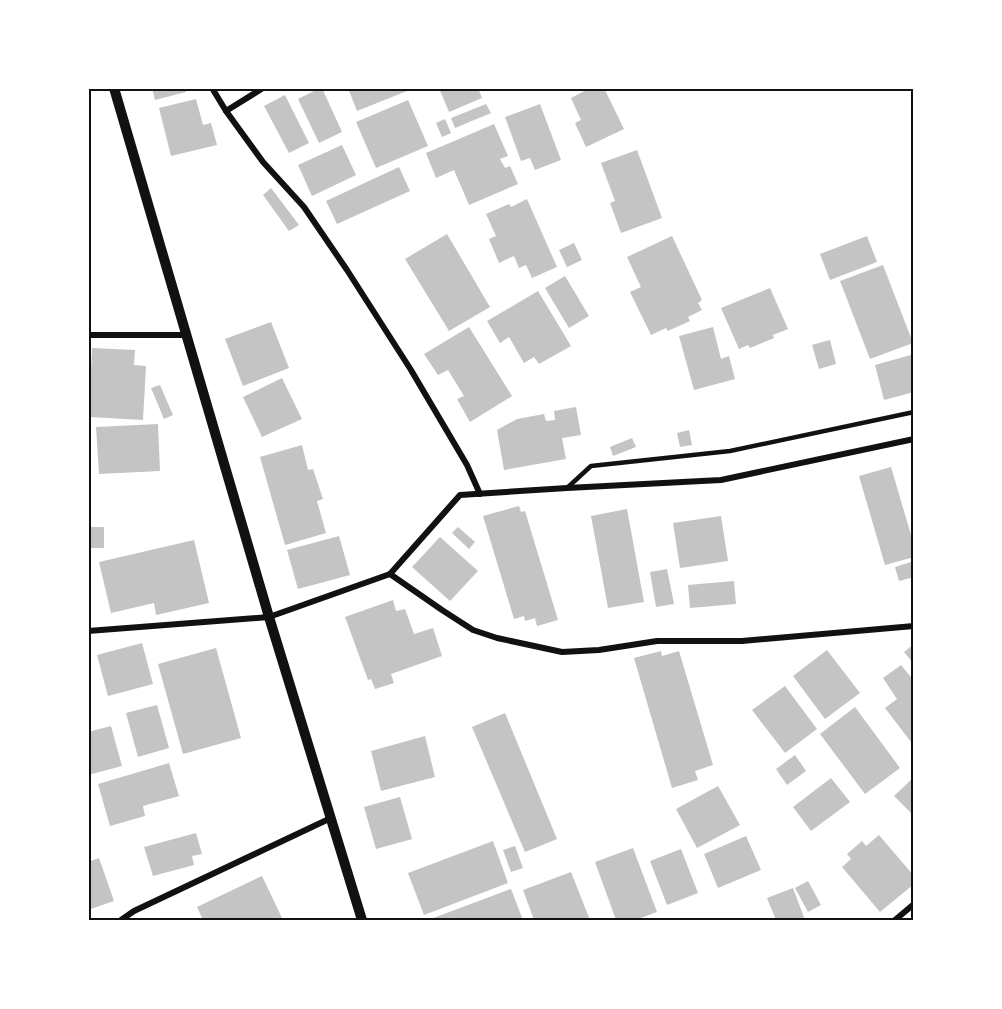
<svg xmlns="http://www.w3.org/2000/svg" width="1002" height="1009" font-family="'Zilla Slab',serif">
<rect width="100%" height="100%" fill="#fff"/>
<g fill="#c4c4c4">
<path d="M152,88H186V92L155,100Z"/>
<path d="M320,88H322L342,132L319,143L298,99Z"/>
<path d="M348,88H412V89L357,111Z"/>
<path d="M439,88H478L482,98L449,112Z"/>
<path d="M590,88H604L624,129L586,147L575,123L581,120L571,98Z"/>
<path d="M285,95L309,143L289,153L264,106Z"/>
<path d="M196,99L203,125L211,123L217,145L171,156L159,108Z"/>
<path d="M408,100L428,146L376,168L356,122Z"/>
<path d="M486,104L491,113L455,128L451,118Z"/>
<path d="M540,104L561,160L535,170L530,158L521,161L505,117Z"/>
<path d="M445,119L451,133L442,137L436,123Z"/>
<path d="M494,124L508,156L500,159L505,168L510,166L518,184L469,205L454,170L436,178L426,153Z"/>
<path d="M342,145L356,175L312,196L298,165Z"/>
<path d="M637,150L662,218L621,233L610,203L615,201L601,163Z"/>
<path d="M399,167L410,191L337,224L326,201Z"/>
<path d="M271,188L299,225L289,231L263,195Z"/>
<path d="M527,199L557,267L532,278L526,265L519,268L514,256L499,263L489,239L496,236L486,214L509,204L511,207Z"/>
<path d="M447,234L490,307L449,331L405,259Z"/>
<path d="M672,236L702,300L698,303L702,310L688,317L690,321L668,331L666,328L651,335L630,292L641,287L627,257Z"/>
<path d="M867,236L877,262L830,280L820,254Z"/>
<path d="M574,243L582,260L567,267L559,250Z"/>
<path d="M883,265L913,343L870,359L840,281Z"/>
<path d="M565,276L589,316L569,328L545,288Z"/>
<path d="M770,288L788,329L773,335L774,338L750,348L748,345L739,349L721,308Z"/>
<path d="M538,291L571,346L539,364L534,357L524,363L509,337L500,343L487,321Z"/>
<path d="M271,322L289,368L243,386L225,339Z"/>
<path d="M469,327L512,396L470,422L457,399L464,396L448,370L438,375L424,354Z"/>
<path d="M713,327L721,359L729,356L735,379L694,390L679,336Z"/>
<path d="M830,340L836,364L819,369L812,345Z"/>
<path d="M92,348L135,350L134,365L146,366L143,420L89,417Z"/>
<path d="M914,354V392L884,400L875,365Z"/>
<path d="M282,378L302,419L262,437L243,397Z"/>
<path d="M160,385L173,415L164,419L151,388Z"/>
<path d="M576,407L581,435L562,438L566,459L504,470L497,430L517,419L544,414L546,421L555,420L554,411Z"/>
<path d="M158,424L160,471L99,474L96,427Z"/>
<path d="M689,430L692,445L680,447L677,433Z"/>
<path d="M632,438L636,447L613,456L610,447Z"/>
<path d="M302,445L308,470L313,469L323,499L317,501L326,533L285,545L260,457Z"/>
<path d="M891,467L914,545V557L885,565L859,476Z"/>
<path d="M519,506L521,512L525,511L558,620L537,626L535,618L525,621L524,616L514,619L483,516Z"/>
<path d="M627,509L644,602L608,608L591,516Z"/>
<path d="M721,516L728,561L680,568L673,523Z"/>
<rect x="88" y="527" width="16" height="21"/>
<path d="M458,527L475,542L469,549L452,533Z"/>
<path d="M339,536L350,575L298,589L287,550Z"/>
<path d="M440,537L478,571L450,601L412,567Z"/>
<path d="M194,540L209,603L156,615L154,603L111,613L99,562Z"/>
<path d="M914,561V577L899,581L895,567Z"/>
<path d="M667,569L674,604L656,607L650,572Z"/>
<path d="M734,581L736,604L690,608L688,585Z"/>
<path d="M393,600L396,611L405,609L414,634L433,628L442,656L391,674L394,683L375,689L371,679L368,680L345,617Z"/>
<path d="M142,643L153,684L108,696L97,655Z"/>
<path d="M914,644V664L904,652Z"/>
<path d="M216,648L241,738L183,754L158,664Z"/>
<path d="M827,650L860,693L825,719L793,676Z"/>
<path d="M661,651L662,656L679,651L713,765L695,771L698,780L672,788L634,658Z"/>
<path d="M901,665L914,681V746L885,708L897,699L883,678Z"/>
<path d="M785,686L817,729L785,753L752,710Z"/>
<path d="M157,705L169,748L138,757L126,713Z"/>
<path d="M855,707L900,768L865,794L820,734Z"/>
<path d="M505,713L557,839L525,852L472,727Z"/>
<path d="M111,726L122,766L88,775V732Z"/>
<path d="M425,736L435,777L381,791L371,751Z"/>
<path d="M795,755L806,771L787,785L776,769Z"/>
<path d="M169,763L179,796L143,806L145,816L110,826L98,784Z"/>
<path d="M914,777V816L894,796Z"/>
<path d="M831,778L850,802L811,831L793,807Z"/>
<path d="M718,786L740,825L697,848L676,809Z"/>
<path d="M400,797L412,839L376,849L364,807Z"/>
<path d="M196,833L202,854L192,856L194,865L153,876L144,847Z"/>
<path d="M879,835L914,876V884L880,912L842,867L851,859L847,854L862,841L866,846Z"/>
<path d="M746,836L761,870L718,888L704,854Z"/>
<path d="M493,841L508,883L424,915L408,873Z"/>
<path d="M515,846L523,868L511,872L503,850Z"/>
<path d="M633,848L657,912L635,920H616L595,862Z"/>
<path d="M681,849L698,893L667,905L650,861Z"/>
<path d="M99,858L114,901L88,910V862Z"/>
<path d="M571,872L590,920H534L523,890Z"/>
<path d="M262,876L283,920H203L197,907Z"/>
<path d="M808,881L821,905L808,912L795,888Z"/>
<path d="M793,888L805,920H776L767,898Z"/>
<path d="M511,889L523,920H428Z"/>
</g>
<g fill="none" stroke-linecap="round" stroke-linejoin="round">
<path stroke="#111" stroke-width="4.5" d="M567,488L591,466L730,451L914,412"/>
<g stroke="#111" stroke-width="6">
<path d="M212,88L226,111L263,162L304,207L347,270L411,370L467,465L480,494"/>
<path d="M226,111L263,88"/>
<path d="M88,335H186"/>
<path d="M390,574L442,610L473,630L497,638L562,652L599,650L657,641H742L914,626"/>
<path d="M88,631L269,617L390,574L460,495L567,488L721,480L914,439"/>
<path d="M121,920L134,911L331,818"/>
<path d="M895,920L914,904"/>
</g>
<path stroke="#111" stroke-width="10" d="M114,88L269,617L362,920"/>
</g>
<rect width="1002" height="1009" fill="none" stroke="#ffffff" stroke-width="180"/>
<rect x="90" y="90" width="822" height="829" fill="none" stroke="#111" stroke-width="2"/>
</svg>
